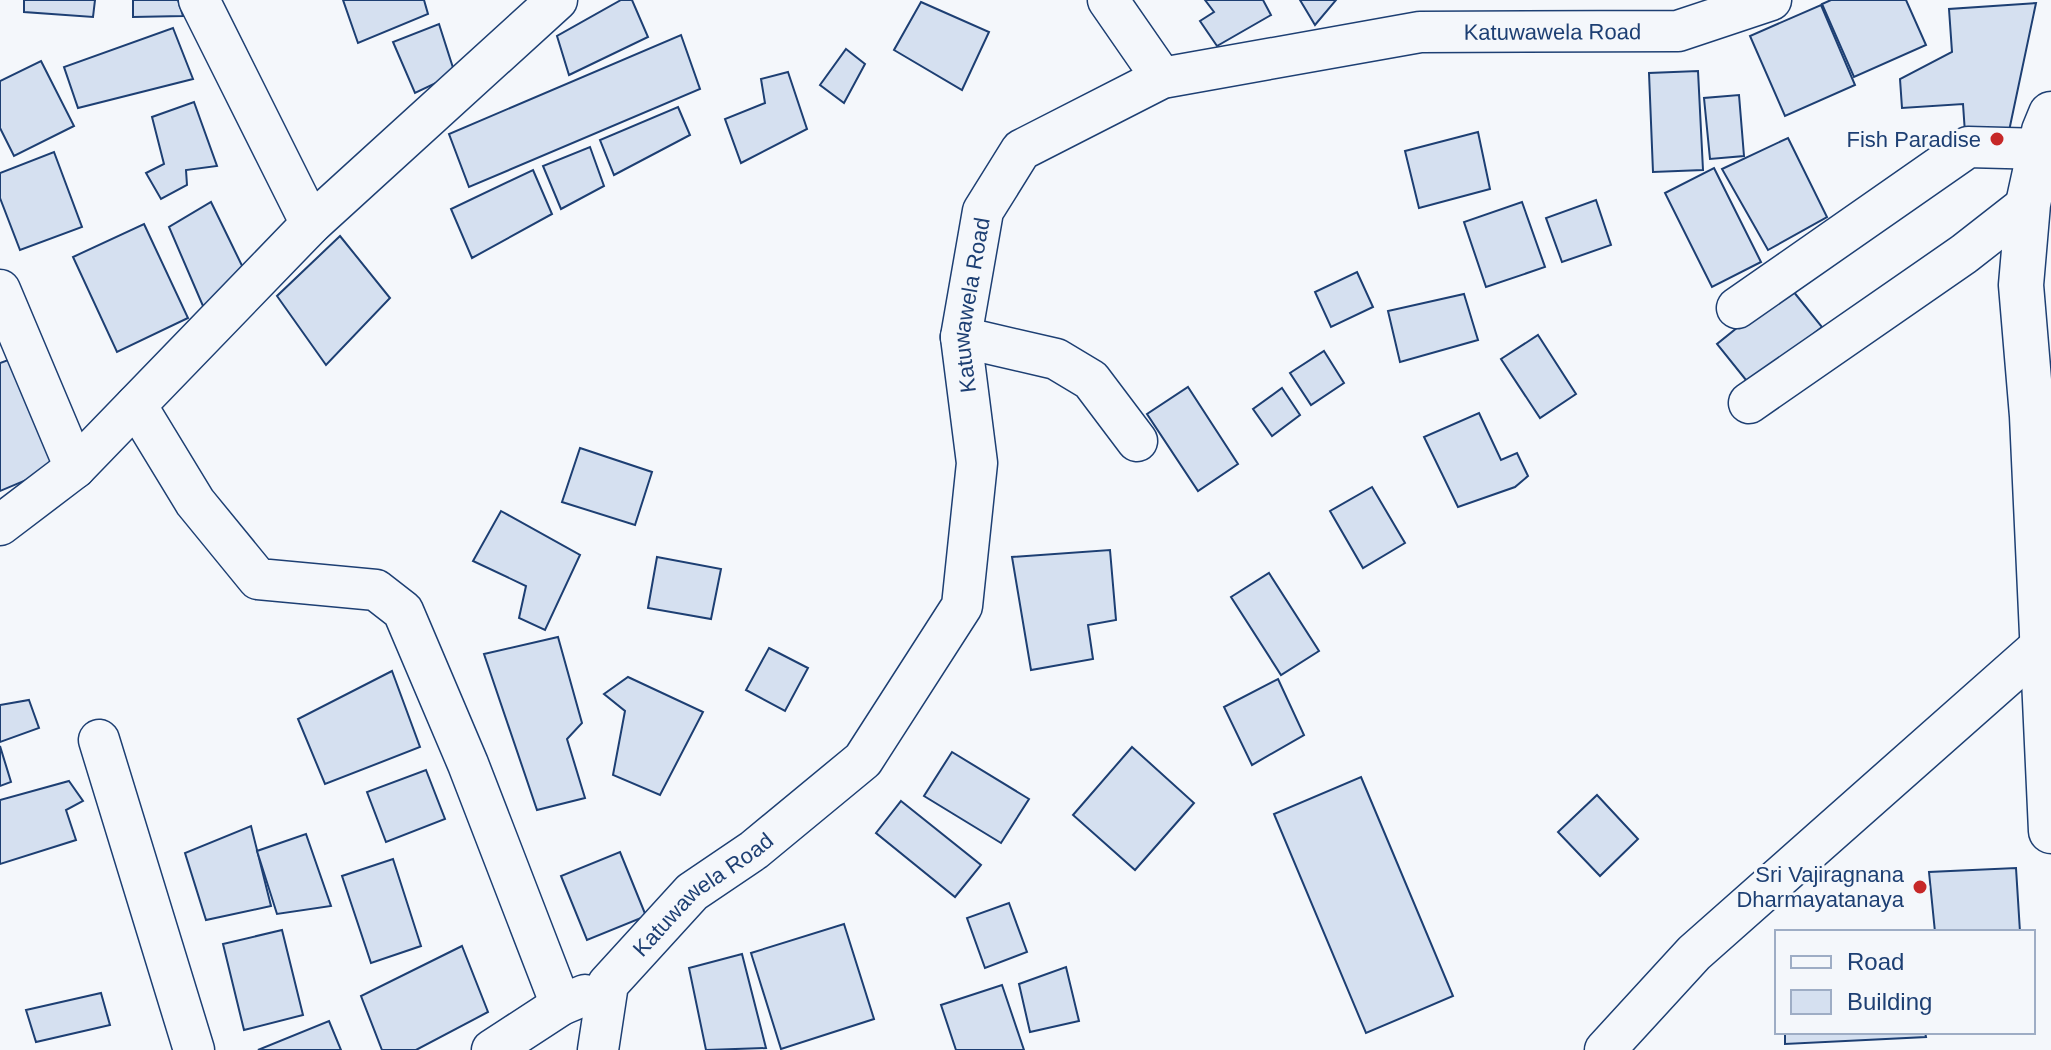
<svg xmlns="http://www.w3.org/2000/svg" width="2051" height="1050" font-family="Arial,sans-serif">
<rect width="100%" height="100%" fill="#f4f7fb"/>
<g fill="#d5e0f0" stroke="#1d3f73" stroke-width="2">
<path d="M24,0H95L93,17L24,12Z"/>
<path d="M133,0H178L183,16L133,17Z"/>
<path d="M343,0H424L428,14L358,43Z"/>
<path d="M621,0H632L648,37L569,75L557,36Z"/>
<path d="M1205,0H1263L1271,15L1217,46L1200,21L1214,12Z"/>
<path d="M1300,0H1336L1315,25Z"/>
<path d="M1831,0H1906L1926,45L1854,77L1822,4Z"/>
<path d="M921,2L989,32L962,90L894,50Z"/>
<path d="M2036,3L2009,131L1965,133L1963,104L1902,108L1900,79L1952,52L1949,9Z"/>
<path d="M1821,5L1855,85L1785,116L1750,36Z"/>
<path d="M439,24L455,74L415,93L393,42Z"/>
<path d="M173,28L193,79L78,108L64,67Z"/>
<path d="M681,35L700,89L469,187L449,134Z"/>
<path d="M846,49L865,64L844,103L820,85Z"/>
<path d="M41,61L74,126L14,156L0,128V81Z"/>
<path d="M1698,71L1703,170L1653,172L1649,73Z"/>
<path d="M788,72L807,129L741,163L725,119L765,103L761,79Z"/>
<path d="M1739,95L1744,156L1710,159L1704,98Z"/>
<path d="M194,102L217,166L186,170L187,185L161,199L146,173L164,164L152,117Z"/>
<path d="M678,107L690,135L614,175L600,140Z"/>
<path d="M1478,132L1490,189L1419,208L1405,151Z"/>
<path d="M1788,138L1827,217L1768,250L1722,169Z"/>
<path d="M590,147L604,186L561,209L543,166Z"/>
<path d="M54,152L82,227L20,250L0,198V173Z"/>
<path d="M1714,168L1761,262L1712,287L1665,193Z"/>
<path d="M533,170L552,214L472,258L451,209Z"/>
<path d="M1596,200L1611,245L1562,262L1546,218Z"/>
<path d="M211,202L248,278L203,306L169,227Z"/>
<path d="M1522,202L1545,267L1486,287L1464,222Z"/>
<path d="M144,224L188,318L117,352L73,257Z"/>
<path d="M340,236L390,298L326,365L277,296Z"/>
<path d="M1357,272L1373,307L1331,327L1315,292Z"/>
<path d="M1789,286L1822,327L1750,385L1717,344Z"/>
<path d="M1464,294L1478,340L1400,362L1388,311Z"/>
<path d="M1538,335L1576,394L1540,418L1501,359Z"/>
<path d="M1324,351L1344,383L1311,405L1290,373Z"/>
<path d="M11,359L55,468L0,491V363Z"/>
<path d="M1188,387L1238,464L1198,491L1147,414Z"/>
<path d="M1282,388L1300,415L1272,436L1253,409Z"/>
<path d="M1479,413L1501,460L1517,453L1528,476L1515,487L1458,507L1424,437Z"/>
<path d="M580,448L652,472L635,525L562,502Z"/>
<path d="M1372,487L1405,543L1363,568L1330,511Z"/>
<path d="M501,511L580,555L545,630L519,618L526,586L473,561Z"/>
<path d="M1110,550L1116,620L1088,625L1093,659L1031,670L1012,557Z"/>
<path d="M657,557L721,569L711,619L648,608Z"/>
<path d="M1269,573L1319,651L1281,675L1231,597Z"/>
<path d="M558,637L582,723L567,739L585,798L537,810L484,654Z"/>
<path d="M769,648L808,668L785,711L746,690Z"/>
<path d="M392,671L420,747L325,784L298,719Z"/>
<path d="M628,677L703,712L660,795L613,775L625,711L604,694Z"/>
<path d="M1278,679L1304,735L1252,765L1224,707Z"/>
<path d="M29,700L39,728L0,742V705Z"/>
<path d="M0,746L11,782L0,786Z"/>
<path d="M1132,747L1194,803L1135,870L1073,815Z"/>
<path d="M952,752L1029,799L1001,843L924,796Z"/>
<path d="M426,770L445,819L386,842L367,792Z"/>
<path d="M1361,777L1453,996L1366,1033L1274,814Z"/>
<path d="M69,781L83,801L66,810L76,840L0,864V800Z"/>
<path d="M1597,795L1638,839L1600,876L1558,832Z"/>
<path d="M901,801L981,865L955,897L876,833Z"/>
<path d="M251,826L271,906L206,920L185,853Z"/>
<path d="M306,834L331,906L277,914L257,851Z"/>
<path d="M620,852L646,916L587,940L561,876Z"/>
<path d="M393,859L421,946L371,963L342,876Z"/>
<path d="M2016,868L2020,932H1935L1929,872Z"/>
<path d="M1009,903L1027,952L985,968L967,918Z"/>
<path d="M844,924L874,1019L781,1049L751,953Z"/>
<path d="M282,930L303,1015L244,1030L223,944Z"/>
<path d="M462,946L488,1012L416,1050H382L361,996Z"/>
<path d="M742,954L766,1048L706,1050L689,968Z"/>
<path d="M1066,967L1079,1021L1030,1032L1019,984Z"/>
<path d="M1002,985L1024,1050H956L941,1005Z"/>
<path d="M101,993L110,1025L36,1042L26,1010Z"/>
<path d="M329,1021L341,1050H258Z"/>
<path d="M1785,1032H1925L1926,1037L1785,1044Z"/>
</g>
<g fill="none" stroke-linecap="round" stroke-linejoin="round">
<defs>
<g id="minor">
<path d="M199,0L311,224"/>
<path d="M1108,0L1162,78"/>
<path d="M0,290L75,468"/>
<path d="M1737,308L1968,147L2040,149"/>
<path d="M961,337L1056,359L1091,380L1137,441"/>
<path d="M1749,403L1964,254L2028,204"/>
<path d="M136,405L195,502L258,579L376,590L403,611L468,764L561,1005"/>
<path d="M0,525L75,468L311,224L557,0"/>
<path d="M99,740L194,1050"/>
<path d="M492,1050L561,1005L585,995"/>
<path id="s1" d="M598,1050L608,984L692,892L754,850L863,760L962,606L977,463L961,337L983,211L1021,150L1162,78L1420,32L1678,31L1771,0"/>
<path d="M1605,1050L1694,953L2043,644"/>
</g>
<path id="major" d="M2051,114L2044,131L2028,204L2021,285L2032,416L2051,831"/>
</defs>
<use href="#minor" stroke="#1d3f73" stroke-width="43"/>
<use href="#major" stroke="#1d3f73" stroke-width="47"/>
<use href="#minor" stroke="#f4f7fb" stroke-width="40"/>
<use href="#major" stroke="#f4f7fb" stroke-width="44"/>
</g>
<g fill="#c62828" stroke="#f4f7fb" stroke-width="3">
<circle cx="1997" cy="139" r="8"/>
<circle cx="1920" cy="887" r="8"/>
</g>
<g text-anchor="middle" stroke-width="6" stroke-linejoin="round" paint-order="stroke">
<g font-size="22" fill="#1d3f73" stroke="#f4f7fb">
<text dy="8" stroke="none"><textPath href="#s1" startOffset="1614">Katuwawela Road</textPath></text>
<text dy="8" stroke="none"><textPath href="#s1" startOffset="894">Katuwawela Road</textPath></text>
<text dy="8" stroke="none"><textPath href="#s1" startOffset="198">Katuwawela Road</textPath></text>
</g>
<g font-size="22" fill="#1d3f73" stroke="#f4f7fb" text-anchor="end">
<text x="1981" y="147">Fish Paradise</text>
<text x="1904" y="882">Sri Vajiragnana<tspan x="1904" dy="25">Dharmayatanaya</tspan></text>
</g>
</g>
<rect x="1775" y="930" width="260" height="104" fill="#f4f7fb" stroke="#9eadc5" stroke-width="2"/>
<rect x="1791" y="956" width="40" height="12" fill="#f4f7fb" stroke="#9eadc5" stroke-width="2"/>
<text x="1847" y="970" font-size="24" fill="#1d3f73">Road</text>
<rect x="1791" y="990" width="40" height="24" fill="#d5e0f0" stroke="#9eadc5" stroke-width="2"/>
<text x="1847" y="1010" font-size="24" fill="#1d3f73">Building</text>
</svg>
